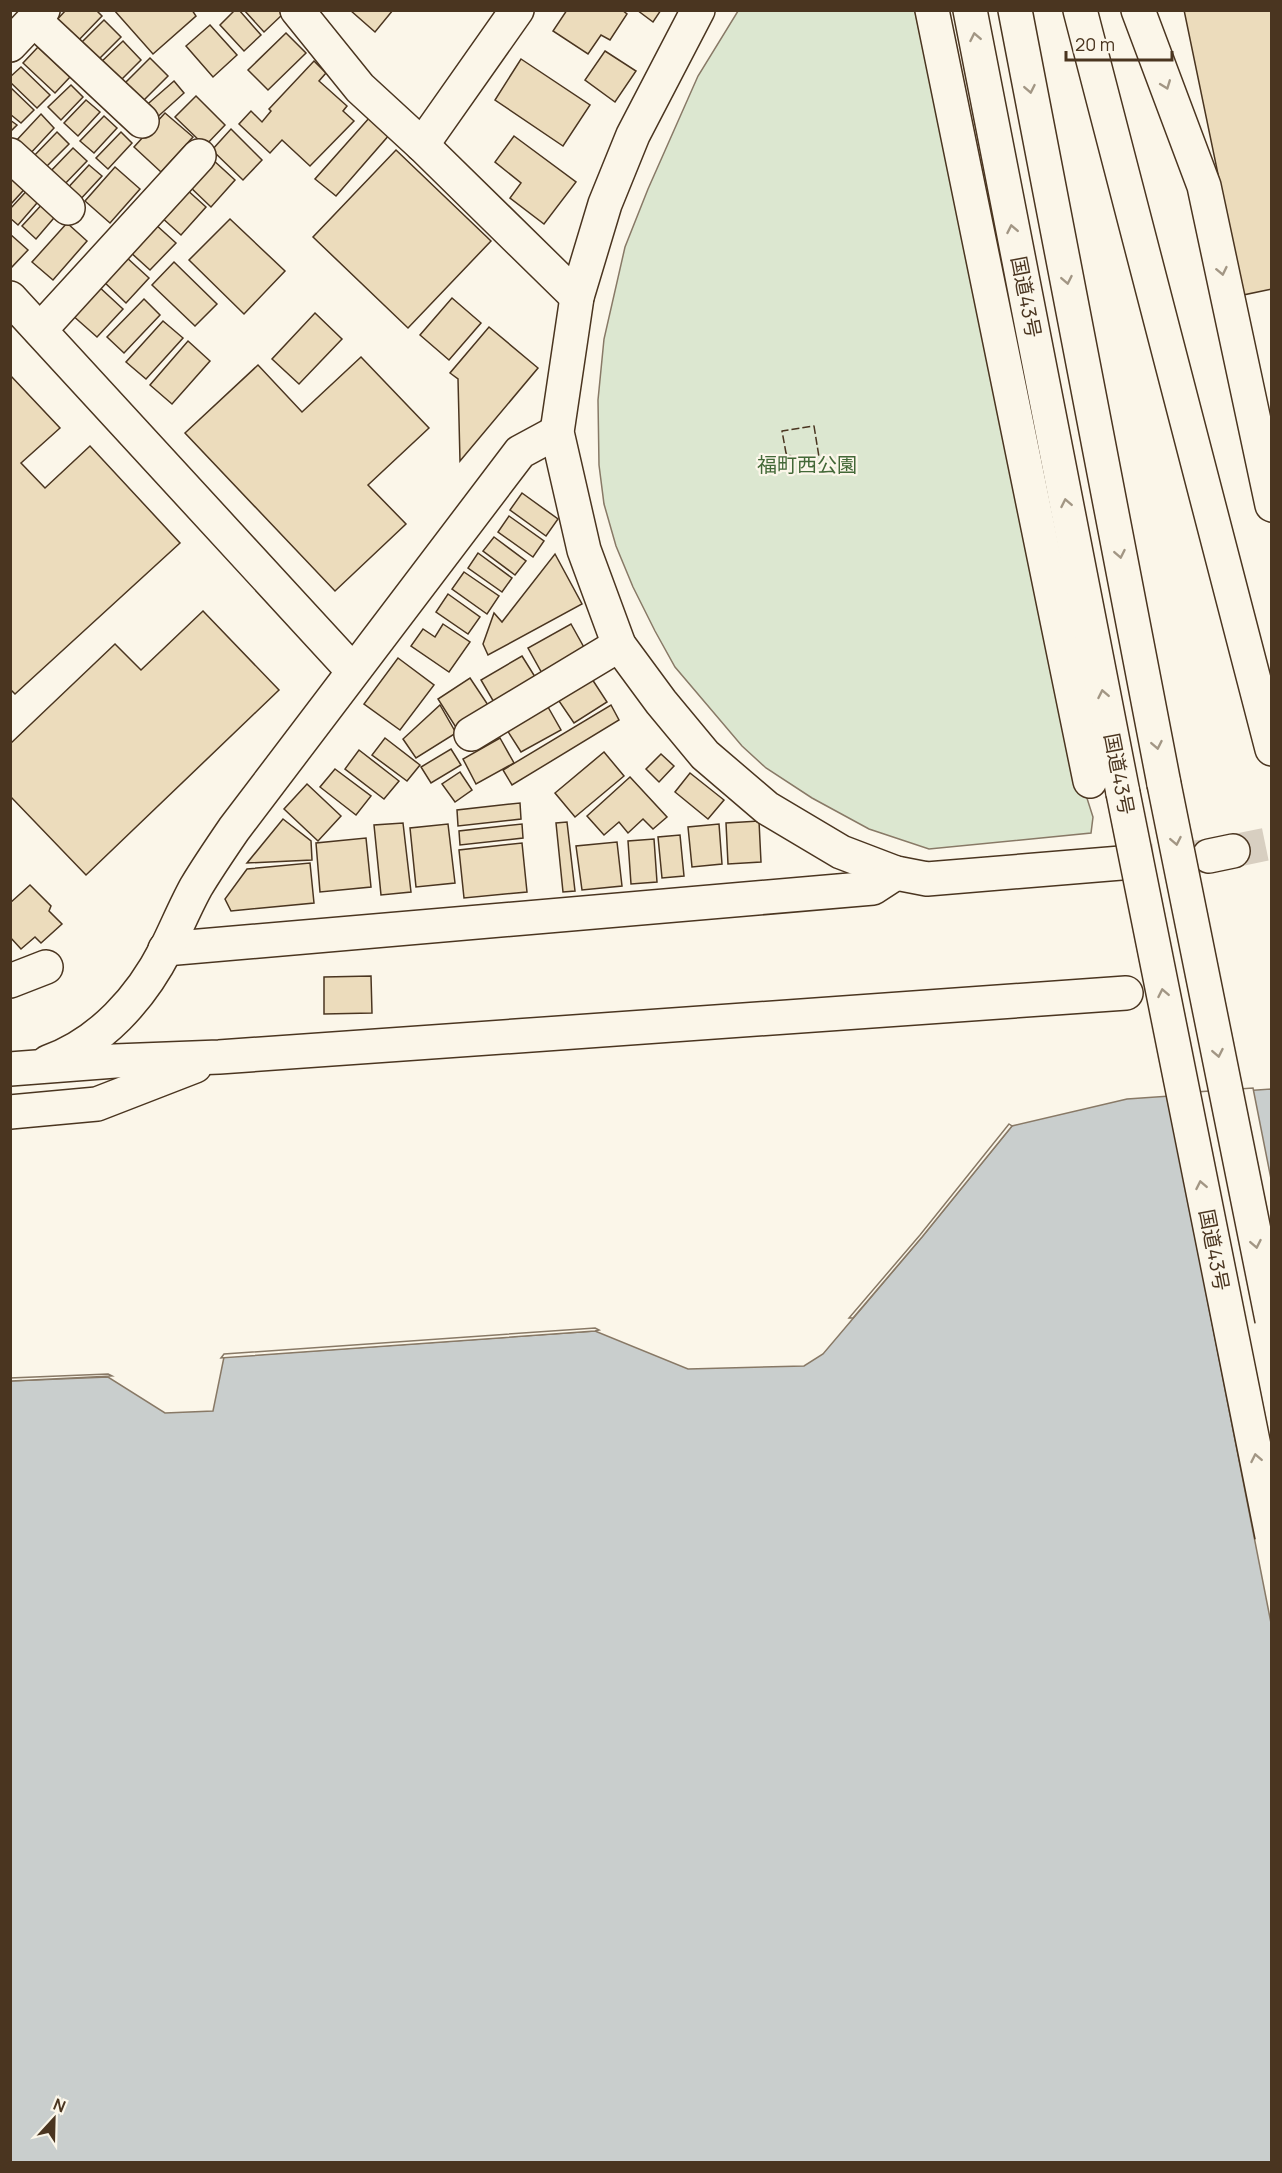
<svg xmlns="http://www.w3.org/2000/svg" width="1282" height="2173" font-family="Manrope,'Noto Sans JP',sans-serif">
<rect width="100%" height="100%" fill="#fbf6e9"/>
<path fill="#dce7d0" stroke="#887966" stroke-width="1.5" d="M738,11H915L1078,770L1093,817L1091,833L929,849L869,829L812,798L766,768L742,746L675,667L655,631L633,587L616,546L604,504L599,465L598,400L604,339L625,247L648,189L698,76Z"/>
<path fill="#c9cecd" stroke="#887966" stroke-width="1.5" d="M1271,1089V2162H11L10,1381L108,1377L165,1413L213,1411L224,1357L595,1331L688,1369L804,1366L823,1354L922,1237L1012,1126L1127,1099Z"/>
<g fill="#fbf6e9" stroke="#887966" stroke-width="1.5">
<path d="M1253,1088L1272,1184L1271,1623L1167,1094Z"/>
<path d="M1009,1124L1012,1126L922,1237L853,1318H849L920,1235Z"/>
<path d="M595,1328L599,1330L595,1331L221,1358L224,1354Z"/>
<path d="M108,1374L112,1376L11,1381L10,1378Z"/>
</g>
<g fill="#ecdcbc" stroke="#4a3520" stroke-width="1.5">
<path d="M66,10H96L102,16L75,44L53,24Z"/>
<path d="M114,10H192L196,16L153,54Z"/>
<path d="M235,10H239L261,35L244,51L220,25Z"/>
<path d="M244,10H280L283,14L264,32Z"/>
<path d="M350,10H393L375,32Z"/>
<path d="M567,10H622L627,14L610,40L601,35L588,54L553,31Z"/>
<path d="M637,10H661L653,22Z"/>
<path d="M1184,10H1272V289L1243,295Z"/>
<path d="M104,20L121,37L94,64L77,47Z"/>
<path d="M210,25L237,55L213,77L186,46Z"/>
<path d="M286,33L306,53L268,90L248,70Z"/>
<path d="M123,41L141,60L116,85L97,66Z"/>
<path d="M38,47L70,77L55,93L23,63Z"/>
<path d="M605,51L636,71L615,102L585,80Z"/>
<path d="M150,58L168,76L137,107L119,89Z"/>
<path d="M521,59L590,105L563,146L495,100Z"/>
<path d="M314,61L326,73L319,81L347,106L343,111L354,121L310,166L282,140L270,153L239,124L251,111L262,122L271,111L269,109Z"/>
<path d="M21,67L50,95L37,108L10,82V77Z"/>
<path d="M174,81L184,93L153,121L142,109Z"/>
<path d="M71,85L83,97L61,120L48,107Z"/>
<path d="M10,87L34,110L21,123L10,114Z"/>
<path d="M196,96L225,125L205,146L175,117Z"/>
<path d="M86,100L100,112L78,136L64,123Z"/>
<path d="M165,113L193,137L161,172L134,147Z"/>
<path d="M41,114L54,128L29,155L15,142Z"/>
<path d="M104,116L117,128L94,153L80,141Z"/>
<path d="M370,117L390,134L336,196L315,179Z"/>
<path d="M10,120L17,125L10,132Z"/>
<path d="M231,129L262,160L243,180L212,150Z"/>
<path d="M57,132L69,144L43,170L31,159Z"/>
<path d="M121,132L132,143L108,169L96,158Z"/>
<path d="M514,136L576,182L544,224L510,198L521,183L495,162Z"/>
<path d="M73,148L87,161L61,188L47,175Z"/>
<path d="M396,150L491,241L408,328L313,237Z"/>
<path d="M212,159L235,180L211,207L188,185Z"/>
<path d="M89,165L102,176L77,203L64,192Z"/>
<path d="M115,167L140,189L110,223L85,201Z"/>
<path d="M18,171L31,182L10,205V179Z"/>
<path d="M32,185L43,196L18,225L10,218V209Z"/>
<path d="M185,188L206,207L181,235L160,216Z"/>
<path d="M46,200L59,212L36,239L22,226Z"/>
<path d="M230,219L285,271L244,314L189,260Z"/>
<path d="M67,223L87,241L53,280L32,262Z"/>
<path d="M155,224L176,243L150,270L129,251Z"/>
<path d="M10,234L28,250L10,269Z"/>
<path d="M125,256L149,278L126,303L102,280Z"/>
<path d="M174,262L217,304L195,326L152,285Z"/>
<path d="M97,285L123,309L97,337L71,314Z"/>
<path d="M452,298L481,323L449,360L420,335Z"/>
<path d="M144,299L160,315L124,353L107,337Z"/>
<path d="M315,313L342,339L299,384L272,359Z"/>
<path d="M163,321L183,338L146,379L126,362Z"/>
<path d="M489,327L538,368L460,461L458,379L450,373Z"/>
<path d="M188,341L210,361L172,404L150,385Z"/>
<path d="M361,357L429,428L368,485L406,524L335,591L185,433L258,365L302,412Z"/>
<path d="M10,375L60,428L21,463L45,488L90,446L180,543L15,694L10,689Z"/>
<path d="M522,493L558,519L546,536L510,510Z"/>
<path d="M509,516L544,541L533,557L498,532Z"/>
<path d="M494,537L526,561L515,575L483,551Z"/>
<path d="M478,553L512,578L502,592L468,568Z"/>
<path d="M555,554L582,604L488,655L483,644L494,613L502,622Z"/>
<path d="M464,572L499,596L487,614L452,589Z"/>
<path d="M448,594L480,617L468,634L436,612Z"/>
<path d="M203,611L279,690L86,875L10,796V744L115,644L141,670Z"/>
<path d="M443,624L470,642L449,672L411,646L423,629L435,637Z"/>
<path d="M571,624L586,651L543,675L528,648Z"/>
<path d="M522,656L537,680L495,704L481,680Z"/>
<path d="M398,658L434,685L400,730L364,704Z"/>
<path d="M470,678L490,708L457,729L438,699Z"/>
<path d="M592,679L607,702L574,723L559,701Z"/>
<path d="M440,705L456,733L416,758L403,739Z"/>
<path d="M611,705L619,720L512,785L503,770Z"/>
<path d="M548,707L561,730L521,752L507,730Z"/>
<path d="M385,738L420,765L407,781L372,755Z"/>
<path d="M500,738L514,763L476,784L463,759Z"/>
<path d="M451,749L461,765L431,783L421,767Z"/>
<path d="M359,750L399,781L384,799L345,769Z"/>
<path d="M604,752L624,776L575,817L555,793Z"/>
<path d="M661,754L674,766L659,782L646,769Z"/>
<path d="M335,769L371,796L356,815L320,787Z"/>
<path d="M460,772L472,790L455,802L442,784Z"/>
<path d="M690,773L724,800L708,819L675,792Z"/>
<path d="M630,777L667,817L653,829L643,819L628,833L619,822L604,835L587,816Z"/>
<path d="M307,784L341,816L318,841L284,809Z"/>
<path d="M520,803L521,819L458,826L457,810Z"/>
<path d="M283,819L311,841L312,860L247,863Z"/>
<path d="M759,821L761,862L728,864L726,823Z"/>
<path d="M567,822L575,891L563,892L556,823Z"/>
<path d="M403,823L411,892L381,895L374,825Z"/>
<path d="M448,824L455,883L416,887L410,828Z"/>
<path d="M522,824L523,838L460,845L459,831Z"/>
<path d="M719,824L722,864L692,867L688,827Z"/>
<path d="M680,835L684,876L662,878L658,837Z"/>
<path d="M366,838L371,887L320,892L316,843Z"/>
<path d="M654,839L657,882L631,884L628,841Z"/>
<path d="M617,842L622,886L582,890L576,846Z"/>
<path d="M522,843L527,892L464,898L459,850Z"/>
<path d="M310,863L314,903L231,911L225,899L247,869Z"/>
<path d="M30,885L51,906L49,911L62,924L41,943L35,937L21,949L10,937V903Z"/>
<path d="M371,976L372,1013L324,1014V977Z"/>
</g>
<g fill="none" stroke-linecap="round" stroke-linejoin="round">
<g stroke="#d8cfc1" stroke-width="33" stroke-dasharray="33 16" stroke-linecap="butt">
<path d="M1233,851L1272,843"/>
<path d="M1121,863L1206,856"/>
</g>
<defs>
<g id="minor">
<path d="M297,10L360,88L422,145L577,297"/>
<path d="M698,10L633,135L605,204L577,297L557,432L584,550L619,645L661,702L705,755L767,808L841,852L896,873L927,879L1121,863"/>
<path d="M932,10L1090,781"/>
<path d="M1138,10L1204,186L1272,505"/>
<path d="M34,20L142,121"/>
<path d="M10,45L43,10"/>
<path d="M422,145L517,10"/>
<path d="M10,155L68,208"/>
<path d="M10,298L353,671"/>
<path d="M40,330L199,156"/>
<path d="M471,734L619,645"/>
<path d="M1209,856L1233,851"/>
<path d="M165,949L873,888L896,873"/>
<path d="M10,981L46,967"/>
<path d="M48,1062C101,1043 141,998 166,949C176,929 185,907 196,887C208,867 221,848 234,829L520,452L557,432"/>
<path d="M10,1069L115,1061L219,1057L1126,993"/>
<path d="M10,1112L97,1104L195,1066"/>
</g>
<g id="highway">
<path d="M970,10L1123,793"/>
<path d="M1015,10L1164,784"/>
<path d="M1080,10L1272,749"/>
</g>
</defs>
<use href="#minor" stroke="#4a3520" stroke-width="36"/>
<use href="#highway" stroke="#4a3520" stroke-width="36"/>
<use href="#minor" stroke="#fbf6e9" stroke-width="33"/>
<use href="#highway" stroke="#fbf6e9" stroke-width="33"/>
<defs>
<g id="highway-bridge">
<path d="M1164,784L1272,1320"/>
<path d="M1123,793L1272,1536"/>
</g>
</defs>
<use href="#highway-bridge" stroke="#4a3520" stroke-width="36" stroke-linecap="butt"/>
<use href="#highway-bridge" stroke="#fbf6e9" stroke-width="33"/>
<path stroke="#4a3520" stroke-width="1.5" stroke-dasharray="8 3" stroke-linecap="butt" d="M814,426L819,457L799,461L786,453L782,431Z"/>
</g>
<defs><path id="oneway-chevron" d="M-2-3.5L2.5 0L-2 3.5" fill="none" stroke-width="1.6" stroke-linecap="round" stroke-linejoin="round" transform="scale(1.5)"/></defs>
<g stroke="#a29684">
<use href="#oneway-chevron" transform="translate(975 37) rotate(-101)"/>
<use href="#oneway-chevron" transform="translate(1166 85) rotate(69)"/>
<use href="#oneway-chevron" transform="translate(1030 89) rotate(79)"/>
<use href="#oneway-chevron" transform="translate(1012 229) rotate(-101)"/>
<use href="#oneway-chevron" transform="translate(1222 271) rotate(78)"/>
<use href="#oneway-chevron" transform="translate(1067 280) rotate(79)"/>
<use href="#oneway-chevron" transform="translate(1066 503) rotate(-101)"/>
<use href="#oneway-chevron" transform="translate(1120 554) rotate(79)"/>
<use href="#oneway-chevron" transform="translate(1103 694) rotate(-101)"/>
<use href="#oneway-chevron" transform="translate(1157 745) rotate(79)"/>
<use href="#oneway-chevron" transform="translate(1176 841) rotate(79)"/>
<use href="#oneway-chevron" transform="translate(1163 993) rotate(-101)"/>
<use href="#oneway-chevron" transform="translate(1218 1053) rotate(79)"/>
<use href="#oneway-chevron" transform="translate(1201 1185) rotate(-101)"/>
<use href="#oneway-chevron" transform="translate(1256 1244) rotate(79)"/>
<use href="#oneway-chevron" transform="translate(1256 1458) rotate(-101)"/>
</g>
<g text-anchor="middle" stroke-width="4.5" stroke-linejoin="round" paint-order="stroke">
<g font-size="20" fill="#4a3520" stroke="#fbf6e9">
<text transform="translate(1026 297) rotate(79)" y="7">国道43号</text>
<text transform="translate(1119 774) rotate(79)" y="7">国道43号</text>
<text transform="translate(1214 1250) rotate(79)" y="7">国道43号</text>
</g>
<g font-size="20" fill="#436837" stroke="#fbf6e9">
<text x="807" y="472">福町西公園</text>
</g>
</g>
<rect width="1282" height="2173" fill="none" stroke="#4a3520" stroke-width="24"/>
<g transform="translate(54 2119) rotate(22)" stroke="#fbf6e9" stroke-width="4.5" paint-order="stroke">
<path d="M0-4.5L10 22L0 15L-10 22Z" fill="#4a3520"/>
<text y="-9" font-size="16" font-weight="bold" text-anchor="middle" fill="#4a3520">N</text>
</g>
<path d="M1066 51v9h106v-9" fill="none" stroke="#4a3520" stroke-width="3"/>
<text x="1075" y="51" font-size="18" fill="#4a3520" stroke="#fbf6e9" stroke-width="4.5" paint-order="stroke">20 m</text>
</svg>
